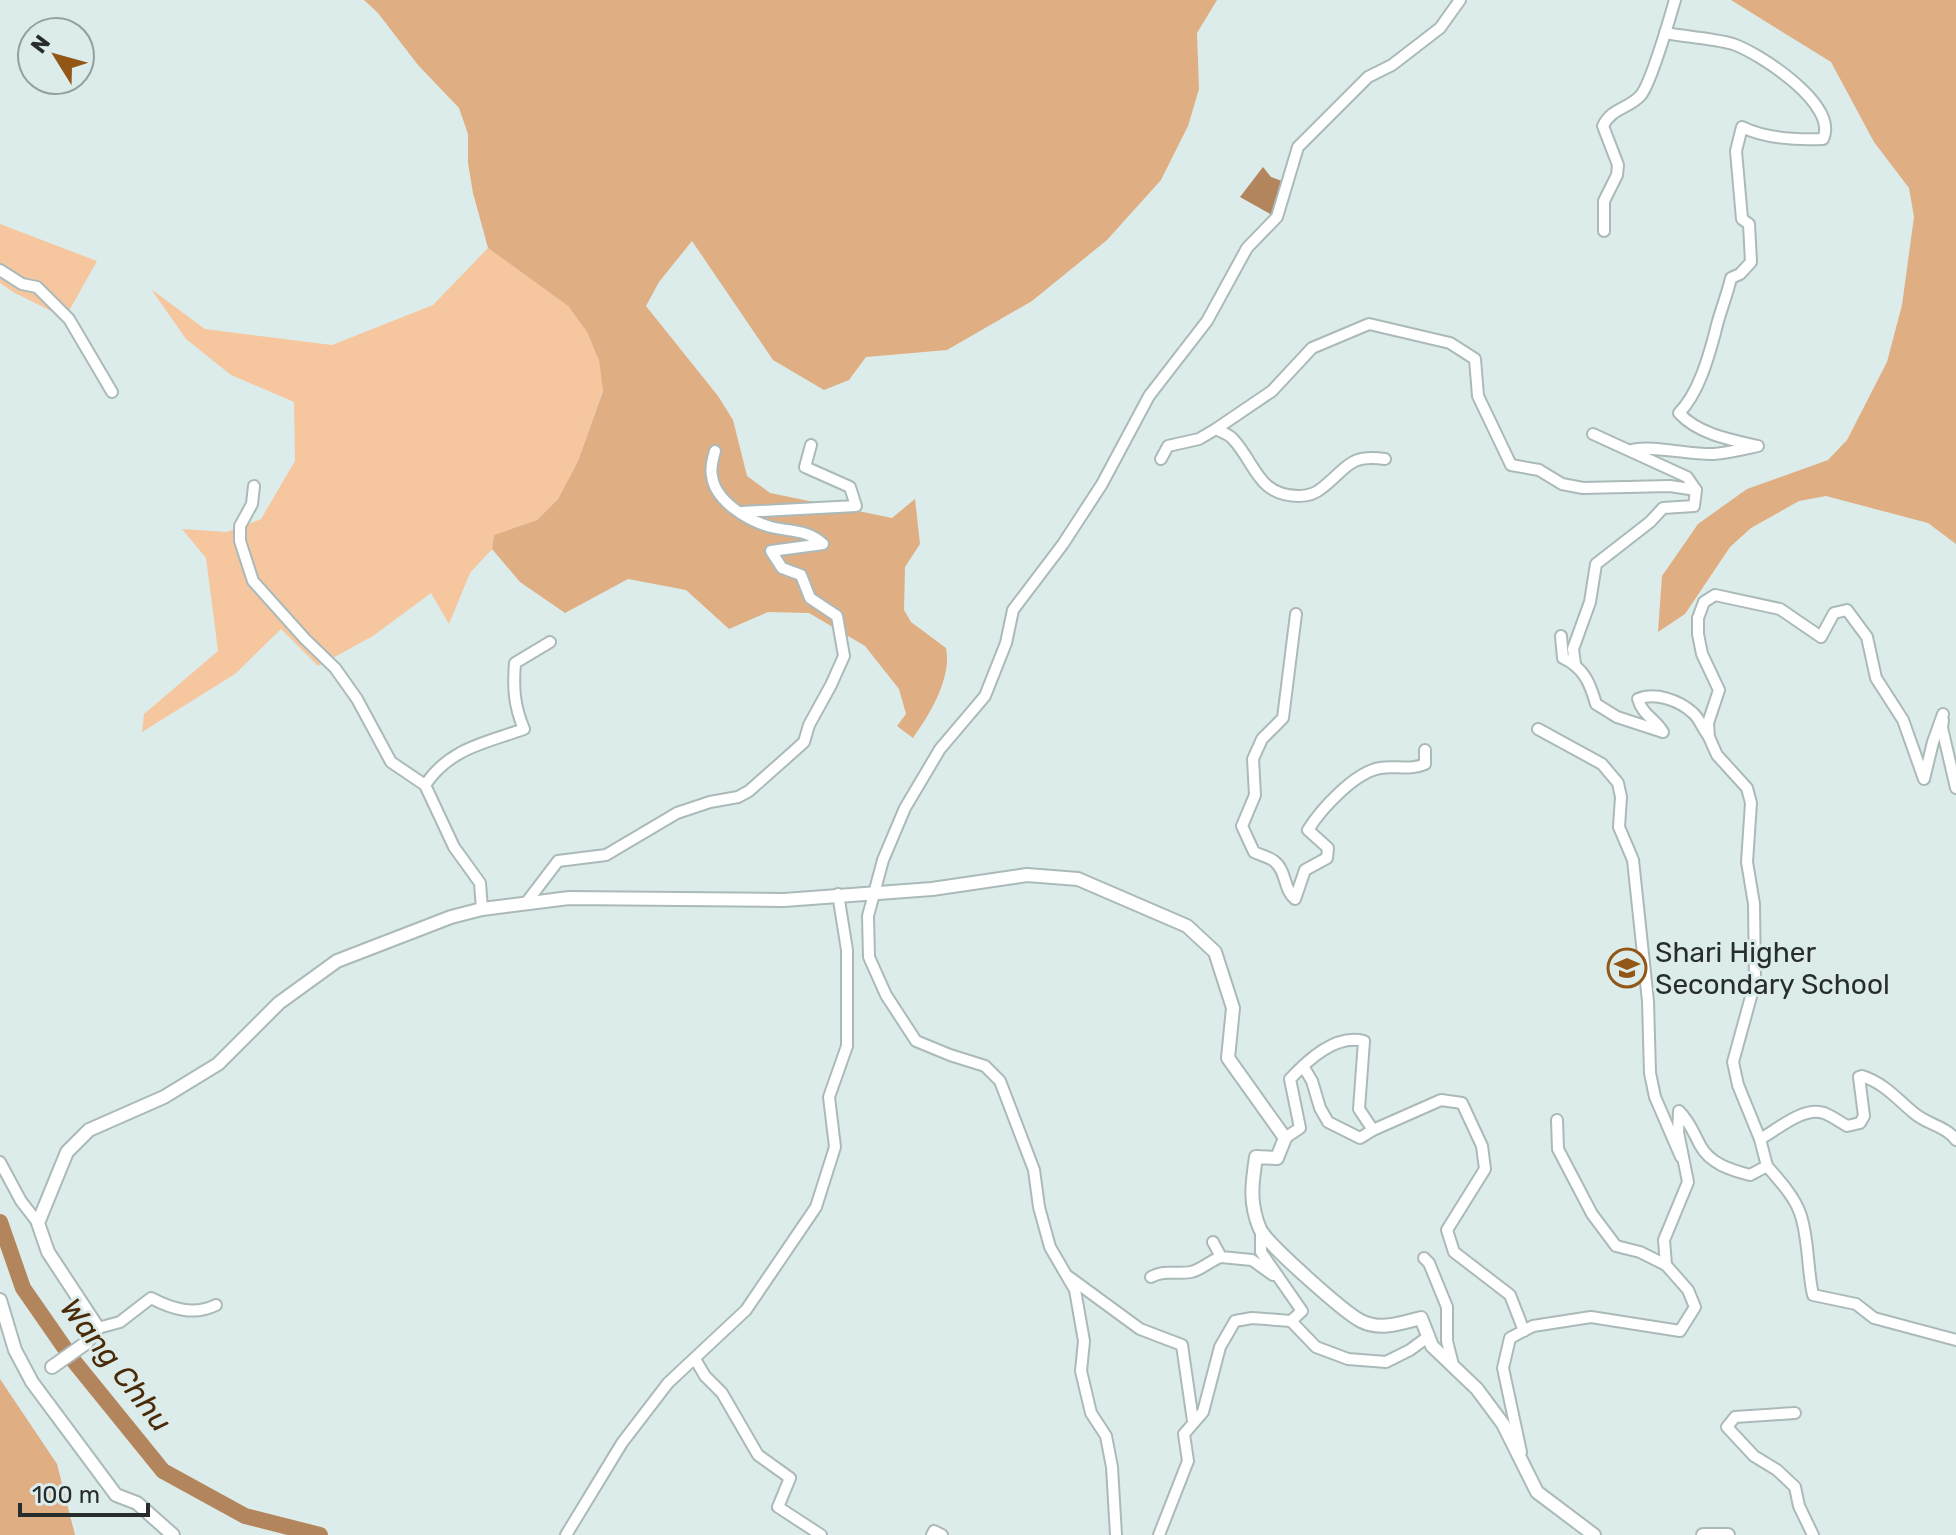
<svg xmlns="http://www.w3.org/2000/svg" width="1956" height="1535" font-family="Rubik,sans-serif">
<rect width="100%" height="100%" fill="#dceceb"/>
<g fill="#f6c79f">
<path d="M0,224L97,261L65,318L13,292L0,283Z"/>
<path d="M488,248L568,306L587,332L599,361L603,390L578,461L558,499L537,520L494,535L492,549L470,573L449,624L431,593L373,636L318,666L281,629L235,674L142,732L144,714L218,651L206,558L182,529L227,532L261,519L295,461L294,402L231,375L186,339L151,289L205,329L332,345L433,305Z"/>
</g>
<g fill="#dfae83">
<path d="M364,0H1217L1197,33L1199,89L1188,126L1161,180L1107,240L1032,301L947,350L866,357L849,380L824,390L773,360L692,241L659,282L646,306L718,396L733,420L747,476L770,493L892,518L915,499L920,544L905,567L904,610L911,622L946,648C952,678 930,714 913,738L897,726L906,714L899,689L865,646L809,613L768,612L729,629L686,590L628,579L565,613L520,582L492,549L494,535L537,520L558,499L578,461L603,391L599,361L587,332L568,306L488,248L473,193L468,163V134L459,108L418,65L378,13Z"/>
<path d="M1731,0H1956V544L1928,523L1826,496L1799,501L1751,528L1730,547L1685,614L1658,632L1662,576L1698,524L1747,489L1828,460L1847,440L1887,362L1902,305L1914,217L1909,188L1874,142L1831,62Z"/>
<path d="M0,1379L57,1464L75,1535H0Z"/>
</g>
<path fill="#b3855c" d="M1263,167L1271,177L1282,181V189L1272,215L1240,197Z"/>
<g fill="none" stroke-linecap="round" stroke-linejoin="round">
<path stroke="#b3855c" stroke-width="16" d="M0,1222L23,1288L73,1360L163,1471L245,1516L320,1535"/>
<defs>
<g id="minor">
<path d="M1604,231V201L1617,175L1618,165L1603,126C1611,108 1629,109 1641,95C1652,81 1669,20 1675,0"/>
<path d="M0,270L22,284L37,287L69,319L112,392"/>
<path d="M1216,429C1221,432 1228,434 1232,438C1256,463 1257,496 1299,496C1307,496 1315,494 1322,488C1348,468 1348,454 1385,459"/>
<path d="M1632,450C1651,445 1691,455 1714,454C1729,453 1744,449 1758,446C1731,440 1698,434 1679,413C1698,394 1708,359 1715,333C1719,314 1727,296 1731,278L1740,274L1751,262L1749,224L1742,219L1736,151L1742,127C1766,139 1797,140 1823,139C1839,105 1761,54 1733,44C1712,38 1687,37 1665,33"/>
<path d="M1161,459L1168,446L1199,439L1216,429L1272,391L1312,348L1369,324L1450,343L1475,359L1478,396L1511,465L1539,470L1562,484L1583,488L1670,486L1696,490"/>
<path d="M254,486L252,504L240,526V541L253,581L305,639L335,668L357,699L391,762L425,785L454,847L480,883L482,909"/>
<path d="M742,512L856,506L850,487L805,467L811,445"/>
<path d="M1296,614L1283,718L1262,739L1253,759L1255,795L1242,826L1254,852C1260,855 1269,857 1274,861C1287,871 1283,889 1295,899L1305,870L1327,858L1328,848L1308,830C1321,809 1355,772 1380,768C1396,765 1409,771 1425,764V750"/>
<path d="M1561,636L1563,658C1584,668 1590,683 1596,704L1617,717L1663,732C1655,719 1642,714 1638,699C1655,692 1679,700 1693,713C1699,718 1703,729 1708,735"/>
<path d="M1575,664L1573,649L1590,602L1596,564L1650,522L1663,508L1694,506L1696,490L1687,477L1593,434"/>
<path d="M1943,720L1942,728L1956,788"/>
<path d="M1538,729L1602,764L1618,783L1621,797L1619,827L1633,860L1648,1001L1650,1073L1655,1097L1681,1157"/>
<path d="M425,785C450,748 485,743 524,729C514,706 513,687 515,663L550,642"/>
<path d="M526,903L558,861L606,855L677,813L710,802L738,797L749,791L793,752L804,742L809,725L831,685L844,656L837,616L810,598L801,575L782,568L771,551L823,544C807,529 791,532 771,527C748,521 715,501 712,476C710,468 713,458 715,451"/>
<path d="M1303,1066L1312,1081L1320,1108L1328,1122L1360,1138L1373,1130"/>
<path d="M1557,1120L1558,1149L1592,1214L1616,1246L1640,1252L1666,1265"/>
<path d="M1285,1138L1300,1128L1290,1079C1308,1060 1335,1034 1364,1041L1359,1109L1373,1130L1441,1100L1462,1103L1482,1146L1485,1169L1447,1230L1454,1252L1510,1295L1524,1331"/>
<path d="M1760,1139L1738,1085L1733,1062L1755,982L1754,904L1747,862L1751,803L1747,788L1717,755L1709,737L1708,723L1719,690L1702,654L1698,634V618L1704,602L1715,595L1780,609L1821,637L1834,613L1847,610L1867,637L1876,678L1903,720L1924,779L1933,742L1943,714"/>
<path d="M0,1162L21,1201L38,1223"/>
<path d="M1767,1166L1760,1139C1777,1130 1803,1106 1824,1113C1832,1116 1840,1122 1847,1126L1860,1123L1864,1116L1859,1077L1862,1076C1884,1083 1897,1099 1914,1113C1926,1124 1946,1126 1956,1140"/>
<path d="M1213,1242L1221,1257L1252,1260L1273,1275"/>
<path d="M1424,1258L1429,1263L1447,1307V1341L1453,1365"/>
<path d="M1069,1277L1140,1329L1182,1345L1193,1421"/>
<path d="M1151,1277C1165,1269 1176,1275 1191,1272C1201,1270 1211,1260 1221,1257"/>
<path d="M1291,1321L1316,1347L1348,1359L1386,1362L1410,1350L1429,1336"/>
<path d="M98,1328L120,1322L151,1298C172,1309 194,1316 216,1305"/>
<path d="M695,1359L705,1376L722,1393L758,1455L790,1478L778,1507L821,1535"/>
<path d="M1795,1413L1735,1417L1727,1427L1754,1456L1777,1470L1795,1487L1799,1506L1813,1535"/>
<path d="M1521,1452L1503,1368L1510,1338L1533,1326L1591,1317L1680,1331L1695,1307L1688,1290L1666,1265L1664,1240L1688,1182L1678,1132L1679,1111C1690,1122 1693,1132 1700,1145C1710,1164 1731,1170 1750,1175L1767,1166C1779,1180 1794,1196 1800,1213C1809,1238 1807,1269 1813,1295L1856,1304L1874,1318L1956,1340"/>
<path d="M566,1535L622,1443L668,1383L746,1310L816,1207L835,1147L829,1097L847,1046V950L838,894"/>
<path d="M932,1535L934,1531L942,1535"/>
<path d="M1116,1535L1112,1467L1106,1436L1091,1413L1081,1371L1084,1341L1075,1290L1050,1247L1039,1207L1034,1170L1000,1081L985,1066L950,1055L916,1041L886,995L869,957L868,916L883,860L905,808L940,749L985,696L1006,643L1013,610L1063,544L1102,484L1149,396L1207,321L1247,248L1277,217L1298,147L1368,77L1392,65L1440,28L1460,0"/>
<path d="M1159,1535L1188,1461L1184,1434L1203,1412L1220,1347L1235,1321L1252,1318L1291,1321L1302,1311L1261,1252V1233"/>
</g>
<g id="tertiary">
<path d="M0,1300L15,1350L32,1382L116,1495L137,1503L173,1535"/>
<path d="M52,1367L86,1343L98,1328L48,1252L38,1223L67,1152L89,1130L164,1097L218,1064L279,1003L337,961L451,917L482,909L569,898L784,900L932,889L1027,875L1078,879L1187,926L1215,952L1233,1008L1228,1058L1285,1138L1277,1158L1256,1157C1252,1183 1249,1204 1260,1229C1267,1244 1345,1313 1361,1321C1381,1331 1401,1323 1421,1318L1432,1346L1477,1389L1503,1424L1537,1492L1594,1535"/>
<path d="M1703,1535H1728"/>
</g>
</defs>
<use href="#minor" stroke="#abbab9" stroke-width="14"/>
<use href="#tertiary" stroke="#abbab9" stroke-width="16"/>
<use href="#minor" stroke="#fff" stroke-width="10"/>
<use href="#tertiary" stroke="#fff" stroke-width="12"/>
</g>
<defs>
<symbol id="school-ring" viewBox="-11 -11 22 22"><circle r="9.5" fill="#dceceb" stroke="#925616" stroke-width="1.5"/><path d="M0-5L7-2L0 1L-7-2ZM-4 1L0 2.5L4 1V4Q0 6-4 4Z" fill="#925616"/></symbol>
</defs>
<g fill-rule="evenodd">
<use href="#school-ring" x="1605" y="946" width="44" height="44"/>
</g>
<g text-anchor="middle" stroke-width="6" stroke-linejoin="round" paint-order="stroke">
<g font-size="28" fill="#272c2c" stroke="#dceceb" text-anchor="start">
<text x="1655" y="962">Shari Higher<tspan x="1655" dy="32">Secondary School</tspan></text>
</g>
<g font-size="30" font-style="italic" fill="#4a2a07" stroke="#dceceb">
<text transform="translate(116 1365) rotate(52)" y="10">Wang Chhu</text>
</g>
</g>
<g transform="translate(56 56) rotate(307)"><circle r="38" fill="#dceceb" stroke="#949f9f" stroke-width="2"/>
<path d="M0-6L14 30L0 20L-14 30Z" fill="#925616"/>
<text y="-12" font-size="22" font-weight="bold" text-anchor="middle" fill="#272c2c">N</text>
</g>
<path d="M20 1503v12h128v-12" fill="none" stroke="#272c2c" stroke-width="4"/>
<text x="32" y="1503" font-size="24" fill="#272c2c" stroke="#dceceb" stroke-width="6" paint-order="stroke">100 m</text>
</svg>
